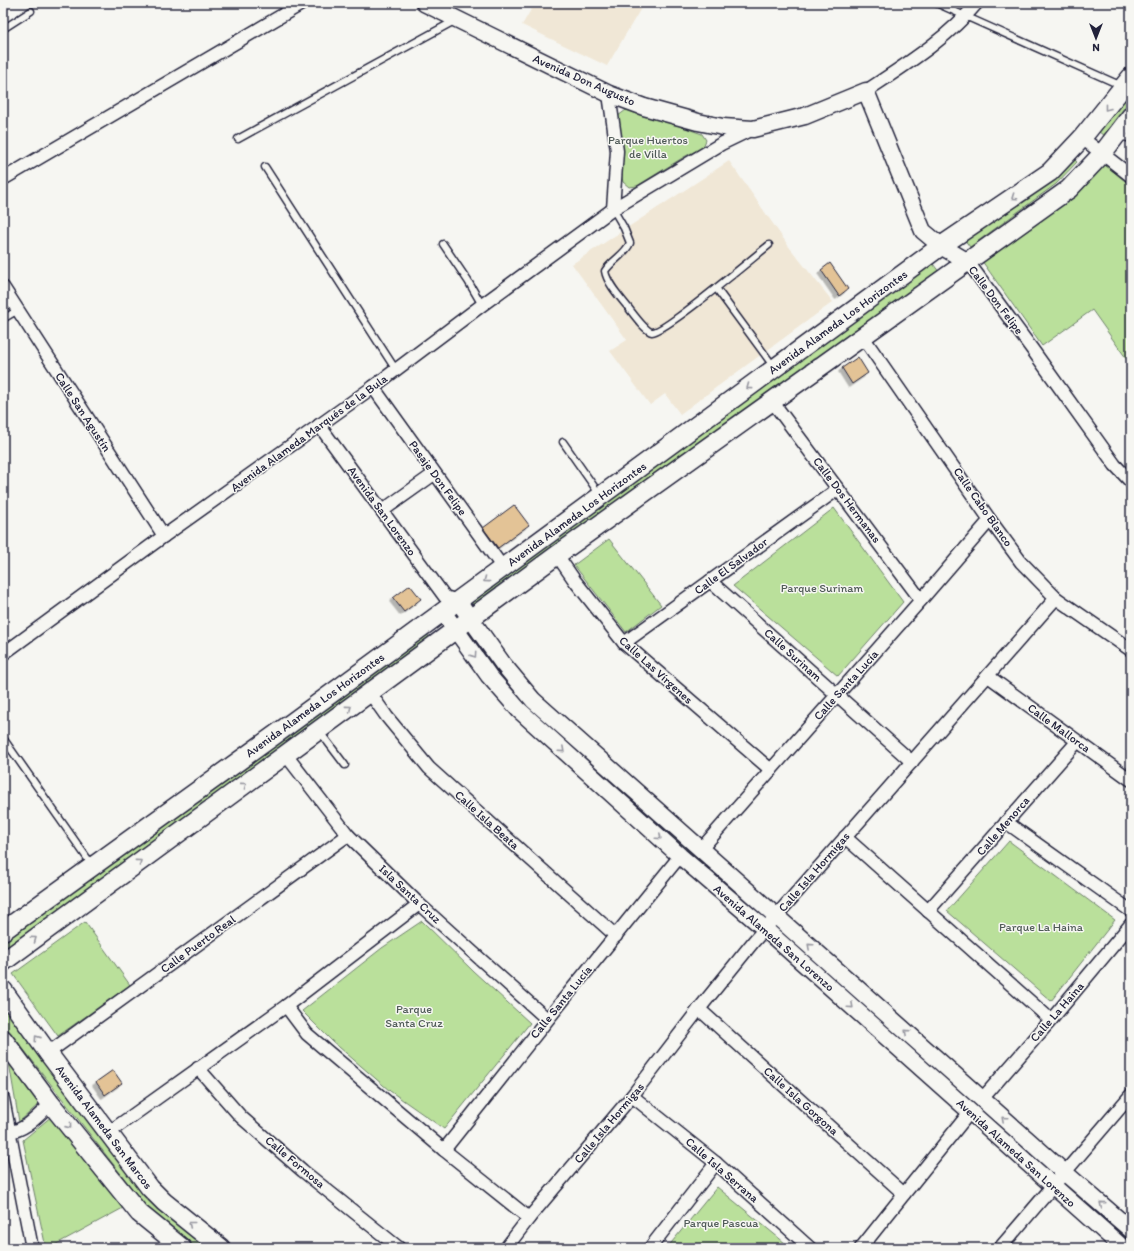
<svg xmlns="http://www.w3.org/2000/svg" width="1134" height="1251" font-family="Itim,sans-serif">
<defs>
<filter id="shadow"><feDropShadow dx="-3.5" dy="3.5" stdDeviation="0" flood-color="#0004"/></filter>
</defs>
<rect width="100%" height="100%" fill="#f6f6f2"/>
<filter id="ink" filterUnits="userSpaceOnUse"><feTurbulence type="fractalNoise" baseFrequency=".025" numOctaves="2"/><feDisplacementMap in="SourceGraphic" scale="8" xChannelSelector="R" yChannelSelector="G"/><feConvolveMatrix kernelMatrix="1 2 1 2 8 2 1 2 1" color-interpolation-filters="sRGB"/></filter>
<g filter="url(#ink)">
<g fill="#f0e7d6">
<path d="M535,3H644L607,66L522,25Z"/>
<path d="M729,161L790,248L833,302L680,414L665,394L650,405L610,351L627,340L572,264Z"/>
</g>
<g fill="#bae09b" stroke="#6e816b">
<path d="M1131,83V99L1103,135L1095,129Z"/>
<path d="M626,110H635L702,134L706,140L703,147L684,157L637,186L629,187L623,182L622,178L618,116Z"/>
<path d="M1070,155L1077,162L1056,184L970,247L964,239Z"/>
<path d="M1103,163L1131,186V365L1092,310L1042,346L982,261Z"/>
<path d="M931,261L939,272L477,609L469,599Z"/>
<path d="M834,508L903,602L838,676L733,586Z"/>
<path d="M609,539L661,605L626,632L574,565Z"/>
<path d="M425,631L432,641L3,952V940Z"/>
<path d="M481,651L532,713L759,907L752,913L529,717L476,654Z"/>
<path d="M1009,841L1115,920L1051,1001L947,911Z"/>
<path d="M422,921L473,971L530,1023L444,1129L390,1091L332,1041L302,1011L382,948Z"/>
<path d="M85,922L130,985L58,1036L13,974Z"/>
<path d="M3,995L59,1068L212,1248H192L170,1231L145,1205L3,1023Z"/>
<path d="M8,1057L40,1103L19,1122Z"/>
<path d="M52,1116L123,1208L49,1248H46L23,1140Z"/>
<path d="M717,1187L791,1248H667Z"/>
<path d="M1074,1190L1131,1240V1248H1129L1069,1195Z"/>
</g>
<g fill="#e3c396" stroke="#22223b" filter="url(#shadow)">
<path d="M830,263L848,289L839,296L821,270Z"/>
<path d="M858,357L868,373L852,384L842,368Z"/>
<path d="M514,505L529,525L498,548L483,528Z"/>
<path d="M410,585L421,599L404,612L393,598Z"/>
<path d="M113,1070L122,1083L105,1095L96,1082Z"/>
</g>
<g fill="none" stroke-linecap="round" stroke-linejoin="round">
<defs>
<g id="service">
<path d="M936,3L1122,86"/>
<path d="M3,29L31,11"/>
<path d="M1120,136L1131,139"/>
<path d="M238,139L456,20"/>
<path d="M265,167L396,370"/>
<path d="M613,209L624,228L630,243C625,255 612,260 605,271C607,283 619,296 627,306C632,312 645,331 652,332C664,333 754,257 769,245"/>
<path d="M443,244L468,281L482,305"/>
<path d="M716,288L774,367"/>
<path d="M3,319L18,310"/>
<path d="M563,442L600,495"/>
<path d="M320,732L345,765"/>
<path d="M3,738L92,865"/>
</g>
<g id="minor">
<path d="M866,91C905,65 947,39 977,3"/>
<path d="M609,94L617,151L613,209"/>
<path d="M1082,138L1131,176"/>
<path d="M3,179L303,3"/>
<path d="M968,262L1032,349L1115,465L1131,482"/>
<path d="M3,287L164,536"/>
<path d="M863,337L990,520L1021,562L1056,598L1131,650"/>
<path d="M373,387L503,568"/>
<path d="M772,401L921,600"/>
<path d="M319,425L445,597L458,601"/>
<path d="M382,511L434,474"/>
<path d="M557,555L575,581L624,643L771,770"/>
<path d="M710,581L912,762"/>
<path d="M624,643L838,489"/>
<path d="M3,654L164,536L373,387L482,305L613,209L721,144L752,129"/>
<path d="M988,676L1131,780"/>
<path d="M370,693L387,717L429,768L616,936"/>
<path d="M286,755L348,835L419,904L547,1019"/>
<path d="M1006,822L1131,911"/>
<path d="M845,837L1051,1020"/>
<path d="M701,849L921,600L990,520"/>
<path d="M928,911L1077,742"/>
<path d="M286,1006L307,1034L444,1150L529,1218"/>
<path d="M699,1009L904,1194"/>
<path d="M48,1053L348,835"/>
<path d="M198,1068L241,1117L303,1171L399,1248"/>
<path d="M632,1096L716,1163L810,1248"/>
<path d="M3,1099L32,1248"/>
<path d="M982,1099L1051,1020L1131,924"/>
<path d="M9,1132C27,1130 38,1115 51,1104"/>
<path d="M108,1133L286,1006L419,904"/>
<path d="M444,1150L560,1004L680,856"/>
<path d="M506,1248L529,1218L632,1096L699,1009L754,941L1056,598"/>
<path d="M650,1248L716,1163"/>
<path d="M861,1248L904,1194L970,1112"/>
<path d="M1000,1248L1131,1095"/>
</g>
<g id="tertiary">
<path d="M424,3L609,94L644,107L698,122L723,127L753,129L805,116L866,91L923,231L941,246L968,262"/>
<path d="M458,601L503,664L533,700L1064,1172L1131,1230"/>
<path d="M443,612L489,676L519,710L680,856L765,929L1123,1248"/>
</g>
<g id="secondary">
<path d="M3,931L279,732L941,246L1050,172L1082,138L1131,77"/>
<path d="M3,962L557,555L1069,189L1102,154L1131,116"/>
<path d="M3,990L48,1053L150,1188L164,1202L221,1248"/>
<path d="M3,1039L51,1104L139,1213L182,1248"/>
</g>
</defs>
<use href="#service" stroke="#22223b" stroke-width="9"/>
<use href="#minor" stroke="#22223b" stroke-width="15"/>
<use href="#tertiary" stroke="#22223b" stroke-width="19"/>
<use href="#secondary" stroke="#22223b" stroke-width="21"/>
<use href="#service" stroke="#f6f6f2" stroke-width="6"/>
<use href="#minor" stroke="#f6f6f2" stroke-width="12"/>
<use href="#tertiary" stroke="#f6f6f2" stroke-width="16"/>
<use href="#secondary" stroke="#f6f6f2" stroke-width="18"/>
</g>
<defs><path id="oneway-chevron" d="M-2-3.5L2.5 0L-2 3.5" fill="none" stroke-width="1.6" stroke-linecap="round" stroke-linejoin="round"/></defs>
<g stroke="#9797a0">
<use href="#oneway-chevron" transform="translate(1107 108) rotate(128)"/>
<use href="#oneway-chevron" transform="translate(1014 197) rotate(146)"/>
<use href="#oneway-chevron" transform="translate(749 387) rotate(144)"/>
<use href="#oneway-chevron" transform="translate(486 580) rotate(144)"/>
<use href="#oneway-chevron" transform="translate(474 655) rotate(55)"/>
<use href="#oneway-chevron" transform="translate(349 708) rotate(-36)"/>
<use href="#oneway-chevron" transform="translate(562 750) rotate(42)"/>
<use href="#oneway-chevron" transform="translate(244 785) rotate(-36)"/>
<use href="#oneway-chevron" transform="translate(659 837) rotate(42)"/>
<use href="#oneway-chevron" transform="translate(139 862) rotate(-36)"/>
<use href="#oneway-chevron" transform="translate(34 939) rotate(-36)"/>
<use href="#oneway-chevron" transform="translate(810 946) rotate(-138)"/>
<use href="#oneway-chevron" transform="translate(851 1006) rotate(42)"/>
<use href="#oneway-chevron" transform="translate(907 1032) rotate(-138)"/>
<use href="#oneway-chevron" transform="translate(37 1038) rotate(-125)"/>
<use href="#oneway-chevron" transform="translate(1004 1119) rotate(-138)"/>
<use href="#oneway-chevron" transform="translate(69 1126) rotate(51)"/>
<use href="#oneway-chevron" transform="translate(1102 1204) rotate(-139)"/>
<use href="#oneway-chevron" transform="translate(191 1224) rotate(-141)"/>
</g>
</g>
<g text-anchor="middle" stroke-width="3" stroke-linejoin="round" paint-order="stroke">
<g font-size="12" fill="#22223b" stroke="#f6f6f2">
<text transform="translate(584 80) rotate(24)" y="4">Avenida Don Augusto</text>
<text transform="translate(996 300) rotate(53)" y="4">Calle Don Felipe</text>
<text transform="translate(838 322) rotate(-36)" y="4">Avenida Alameda Los Horizontes</text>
<text transform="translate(83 412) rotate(57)" y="4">Calle San Agustín</text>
<text transform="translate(309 433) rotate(-36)" y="4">Avenida Alameda Marqués de la Bula</text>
<text transform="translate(438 478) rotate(54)" y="4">Pasaje Don Felipe</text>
<text transform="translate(847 500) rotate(53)" y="4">Calle Dos Hermanas</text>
<text transform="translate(983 507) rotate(55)" y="4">Calle Cabo Blanco</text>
<text transform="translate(382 511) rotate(54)" y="4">Avenida San Lorenzo</text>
<text transform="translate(577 514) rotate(-36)" y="4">Avenida Alameda Los Horizontes</text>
<text transform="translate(731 566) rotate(-36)" y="4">Calle El Salvador</text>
<text transform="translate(793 655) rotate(42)" y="4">Calle Surinam</text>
<text transform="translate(656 670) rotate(42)" y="4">Calle Las Vírgenes</text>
<text transform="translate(846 685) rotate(-48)" y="4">Calle Santa Lucía</text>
<text transform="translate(315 705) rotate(-36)" y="4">Avenida Alameda Los Horizontes</text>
<text transform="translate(1059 728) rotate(36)" y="4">Calle Mallorca</text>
<text transform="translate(487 820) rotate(42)" y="4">Calle Isla Beata</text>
<text transform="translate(1003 826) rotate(-49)" y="4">Calle Menorca</text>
<text transform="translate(814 872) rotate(-49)" y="4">Calle Isla Hormigas</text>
<text transform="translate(410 894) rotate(43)" y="4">Isla Santa Cruz</text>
<text transform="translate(774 938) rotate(41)" y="4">Avenida Alameda San Lorenzo</text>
<text transform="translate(198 944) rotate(-36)" y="4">Calle Puerto Real</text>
<text transform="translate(561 1002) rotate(-51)" y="4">Calle Santa Lucía</text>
<text transform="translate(1057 1012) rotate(-49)" y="4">Calle La Haina</text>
<text transform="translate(801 1101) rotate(42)" y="4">Calle Isla Gorgona</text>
<text transform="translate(609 1123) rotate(-50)" y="4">Calle Isla Hormigas</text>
<text transform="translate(104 1127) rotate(53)" y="4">Avenida Alameda San Marcos</text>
<text transform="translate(1016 1153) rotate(42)" y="4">Avenida Alameda San Lorenzo</text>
<text transform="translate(295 1162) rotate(40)" y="4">Calle Formosa</text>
<text transform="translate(722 1170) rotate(41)" y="4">Calle Isla Serrana</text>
</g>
<g font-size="12" fill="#505b58" stroke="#f6f6f2">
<text x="648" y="144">Parque Huertos<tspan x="648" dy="14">de Villa</tspan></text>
<text x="822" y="592">Parque Surinam</text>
<text x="1041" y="931">Parque La Haina</text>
<text x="414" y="1013">Parque<tspan x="414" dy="14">Santa Cruz</tspan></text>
<text x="721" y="1227">Parque Pascua</text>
</g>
</g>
<rect width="1134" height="1251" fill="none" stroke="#f6f6f2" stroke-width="16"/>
<rect x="8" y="8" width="1118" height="1235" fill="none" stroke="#22223b" stroke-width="1.5" filter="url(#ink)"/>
<g transform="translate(1096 38) rotate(180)" stroke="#f6f6f2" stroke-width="3" paint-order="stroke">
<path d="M0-3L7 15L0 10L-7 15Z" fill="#22223b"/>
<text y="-6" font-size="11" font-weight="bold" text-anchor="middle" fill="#22223b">N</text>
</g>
</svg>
